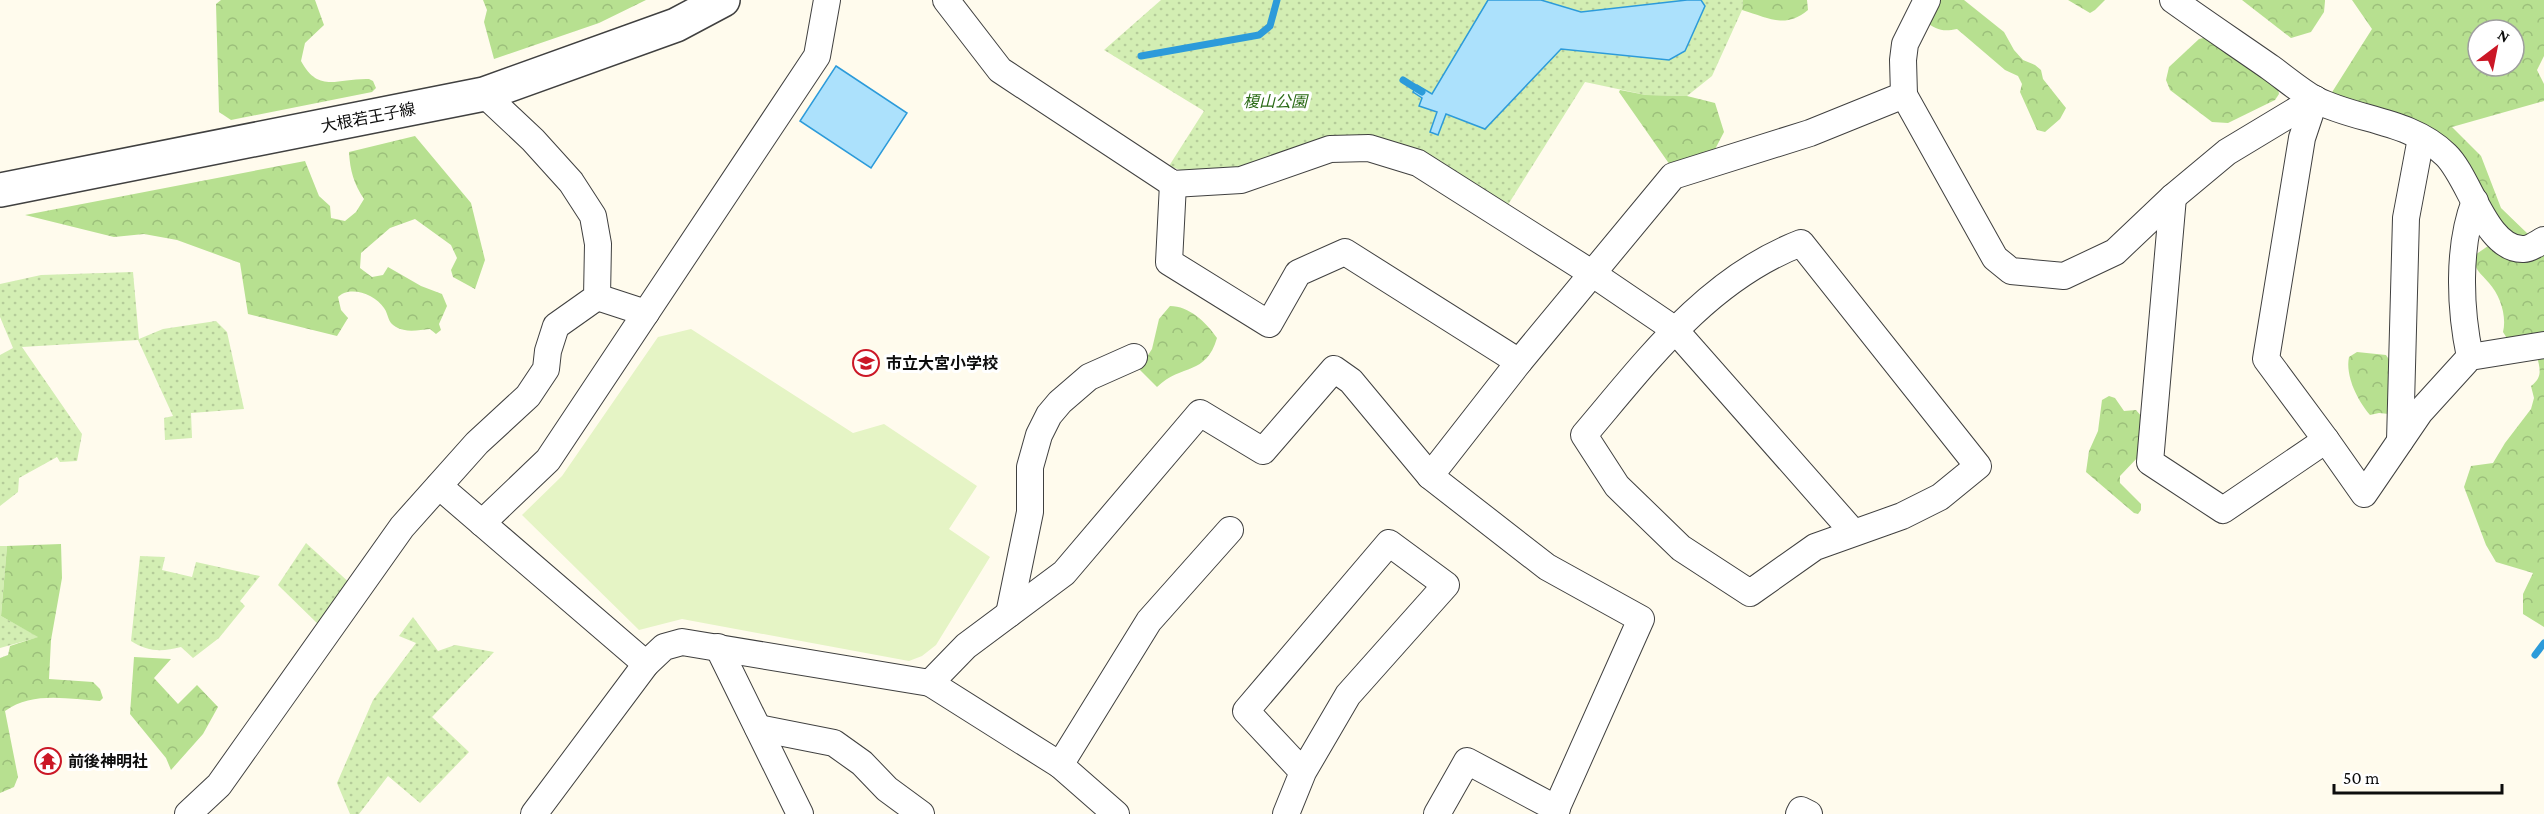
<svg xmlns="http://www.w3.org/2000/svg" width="2544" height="814" font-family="'Crimson Pro','Noto Sans JP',serif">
<defs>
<pattern id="green-dots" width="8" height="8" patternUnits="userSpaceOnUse" patternTransform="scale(1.5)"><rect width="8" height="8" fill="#d3eeb3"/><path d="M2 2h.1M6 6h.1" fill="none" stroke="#b4cb99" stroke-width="1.8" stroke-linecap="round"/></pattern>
<pattern id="forest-crowns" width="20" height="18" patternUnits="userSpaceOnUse" patternTransform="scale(1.5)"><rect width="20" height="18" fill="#b7e090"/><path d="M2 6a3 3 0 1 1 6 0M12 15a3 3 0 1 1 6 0" fill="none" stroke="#9cbf7b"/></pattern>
</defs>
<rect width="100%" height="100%" fill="#fffbed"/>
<g fill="url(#green-dots)">
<path d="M1161,0H1743L1742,10L1712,76L1687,96L1646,95L1585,82L1506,208L1365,137L1346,136L1324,139L1228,173H1189L1169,166L1204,111L1104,50Z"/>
<path d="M133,272L139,339L163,329L216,321L227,332L244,409L191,413L192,438L165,440L164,418L173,416L138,340L22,347L82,434L77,461L60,462L57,457L19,478L18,492L0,506V355L13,348L0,317V284L41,275Z"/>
<path d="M306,543L353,586L322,628L278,585Z"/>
<path d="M0,546H7L1,616L39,637L0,648Z"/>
<path d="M140,556L165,557L162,570L192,577L196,562L260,576L240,601L245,606L219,638L193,658L181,647C162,652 148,652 131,641Z"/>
<path d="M413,617L438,651L455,645L494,652L432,717L469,752L420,803L388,776L359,814H350L337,783L373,700L416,643L399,636Z"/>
</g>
<g fill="url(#forest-crowns)" fill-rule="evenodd">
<path d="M221,0H315L324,25L305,43L301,61C319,94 337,78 369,79L373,81L376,88L372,92L231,120L219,112L216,4Z"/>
<path d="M483,0H646L599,23L494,59L484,22L487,10Z"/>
<path d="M1743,0H1807L1808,10C1785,29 1769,18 1742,10Z"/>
<path d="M1938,0H1964L2004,32L2014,50L2023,60L2035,65L2041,70L2043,79L2066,108L2060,119L2045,132L2037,130L2020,92L2022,84L2018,76L2005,70L1957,29C1943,32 1936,30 1925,21Z"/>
<path d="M2068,0H2105L2095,10L2090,13Z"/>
<path d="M2242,0H2325V1L2324,12L2311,32L2291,38Z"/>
<path d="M2352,0H2544V56L2537,70L2544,84V101L2452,127L2481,156L2501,208L2529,235L2515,245L2451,152L2329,97L2372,29ZM2478,30H2514V66H2478Z"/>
<path d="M2208,37L2277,83L2279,94L2275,100L2228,123L2212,122L2170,90L2166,80L2169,67L2199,39Z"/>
<path d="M1620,90L1646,95L1687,96L1715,103L1724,132L1712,155L1670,165L1619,92Z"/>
<path d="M415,136L471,203L485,260L475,289L453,277L451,270L457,258L451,245L415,219L390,228L361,253L360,268L372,277L383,275L388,267L421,286L442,294L447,306L439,324L441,330L436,334L430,329C419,330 406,333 396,327C387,322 389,315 384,308C375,294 350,285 338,297L341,310L348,318L337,336L248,314L240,263L177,240L144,234L114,237L25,215L305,161L319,196L330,206L331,218L345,221L356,212L364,199C354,184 350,171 349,152Z"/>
<path d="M2488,246L2544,247V339L2508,340L2503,332C2507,316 2500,295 2489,283C2480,272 2473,270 2475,255Z"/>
<path d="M1170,306C1189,306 1206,322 1217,338C1206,376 1182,363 1157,387L1139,369L1152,349L1159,319Z"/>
<path d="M2544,351V627L2523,614V594L2533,573L2496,562L2486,545L2464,487L2471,466L2493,463L2505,443L2531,409L2534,398L2531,386C2543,377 2540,369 2537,356Z"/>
<path d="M2357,352L2386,355L2390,361L2389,414L2379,413L2370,415C2358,401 2345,376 2349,357Z"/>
<path d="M2109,396L2115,398L2124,411L2136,410L2142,417L2139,456L2120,476V483L2141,504V510L2138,514L2134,513L2086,472L2089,451L2098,431L2102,400Z"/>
<path d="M61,544L62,578L51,640L49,679L93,682L100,689L103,698L100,701C69,699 32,691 5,711L18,777L14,787L0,793V658L8,655L10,646L38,637L1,616L7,546Z"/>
<path d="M134,657L171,659L154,678L178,704L197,685L218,707L203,734L171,770L166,758L130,714Z"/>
</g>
<path fill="#e5f4c5" d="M691,329L853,433L884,424L977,486L949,529L990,557L936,645L922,656L909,661L682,619L639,630L522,515L562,476L658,337Z"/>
<g fill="#ace1fc" stroke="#2c9bda" stroke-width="1.5">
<path d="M1488,0H1541L1581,12L1687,0H1701L1705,6L1685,51L1669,60L1561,49L1485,129L1446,114L1438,135L1430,132L1437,112L1419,106L1422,98L1413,92L1417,85L1432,94Z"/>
<path d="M836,66L907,113L871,168L800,121Z"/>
</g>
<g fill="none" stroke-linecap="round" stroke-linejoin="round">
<g stroke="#2c9bda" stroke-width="7">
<path d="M1141,56L1259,35L1270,26L1277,0"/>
<path d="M1403,80L1422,92"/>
<path d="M2535,655L2544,643"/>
</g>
<defs>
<g id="minor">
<path d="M946,0L1000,70L1173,184L1241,180L1330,149L1369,148L1418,163L1593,274L1674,329L1853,532"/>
<path d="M2173,0C2205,23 2238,45 2271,68C2285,78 2300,91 2316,100C2358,121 2410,120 2446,155C2470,178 2486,251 2524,249C2530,249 2538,243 2544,240"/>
<path d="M1904,95L1995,258L2011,271L2064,276L2115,252L2173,197L2227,152L2315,99"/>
<path d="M1173,184L1169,262L1269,324L1298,273L1345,252L1519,362"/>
<path d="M2173,197L2150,462L2223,510L2326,440L2266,359L2302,138L2315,99"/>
<path d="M1801,243L1978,466L1940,497L1902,516L1815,547L1750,593L1681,548L1617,486L1584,435C1646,362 1707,279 1801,243Z"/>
<path d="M597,297L646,313"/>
<path d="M2470,357C2460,310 2457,247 2475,201"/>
<path d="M2326,440L2364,494L2420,412L2470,357L2544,345"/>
<path d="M2400,441L2406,218L2421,138"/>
<path d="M1430,476L1519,362L1673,176L1810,133L1904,95L1903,60L1905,44L1927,0"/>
<path d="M439,486L646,664"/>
<path d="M482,523L548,460L817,56L827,0"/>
<path d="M1009,614L1030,512V467L1039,435L1049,415L1060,402L1089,377L1134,357"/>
<path d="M718,647L800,814"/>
<path d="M930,683L1060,765"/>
<path d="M758,728L834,743L862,763L887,789L921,814"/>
<path d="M188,814L219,785L402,527L477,443L528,396L546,369L548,351L556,326L597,297L598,244L593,216L571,182L533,140L484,94"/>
<path d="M534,814L646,664L664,647L682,642L930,683L966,646L1064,573L1200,413L1263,451L1334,369L1351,381L1430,476L1547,567L1641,619L1554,814"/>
<path d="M1116,814L1060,765L1149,621L1230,530"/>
<path d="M1286,814L1303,772L1348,695L1446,585L1389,543L1246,711L1303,772"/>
<path d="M1437,814L1467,761L1557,809"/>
<path d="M1799,814L1801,810L1809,814"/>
</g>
<path id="tertiary" d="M0,190L484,94L676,25L723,0"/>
</defs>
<use href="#minor" stroke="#404040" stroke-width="28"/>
<use href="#tertiary" stroke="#404040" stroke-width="36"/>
<use href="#minor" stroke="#fff" stroke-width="26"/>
<use href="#tertiary" stroke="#fff" stroke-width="33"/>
</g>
<defs>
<symbol id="school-ring" viewBox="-11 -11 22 22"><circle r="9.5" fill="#fff" stroke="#cb1726" stroke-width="1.5"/><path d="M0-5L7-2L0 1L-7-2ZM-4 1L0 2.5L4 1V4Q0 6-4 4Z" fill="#cb1726"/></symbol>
<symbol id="temple-ring" viewBox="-11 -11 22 22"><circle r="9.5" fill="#fff" stroke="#cb1726" stroke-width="1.5"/><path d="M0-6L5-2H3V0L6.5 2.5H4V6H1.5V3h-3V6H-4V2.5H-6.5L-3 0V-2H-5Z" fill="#cb1726"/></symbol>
</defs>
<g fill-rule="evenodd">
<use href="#school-ring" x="851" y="348" width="30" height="30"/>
<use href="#temple-ring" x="33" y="746" width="30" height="30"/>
</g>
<g text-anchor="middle" stroke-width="6" stroke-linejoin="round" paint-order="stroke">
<g font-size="16" font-style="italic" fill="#2b6b17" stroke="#fff">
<text x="1275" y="107">榎山公園</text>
</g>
<g font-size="16" fill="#0d0d0d" stroke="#fff">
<text transform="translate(368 117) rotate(-11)" y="6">大根若王子線</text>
</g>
<g font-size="16" font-weight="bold" fill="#0d0d0d" stroke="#fff" text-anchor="start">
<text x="886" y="369">市立大宮小学校</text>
<text x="68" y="767">前後神明社</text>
</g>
</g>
<g transform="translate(2496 48) rotate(32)"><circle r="28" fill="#ffffff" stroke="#9e9e9e" stroke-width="1.5"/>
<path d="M0-4.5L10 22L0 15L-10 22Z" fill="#cb1726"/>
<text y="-9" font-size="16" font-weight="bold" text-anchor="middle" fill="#0d0d0d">N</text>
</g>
<path d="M2334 784v9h168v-9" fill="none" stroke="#0d0d0d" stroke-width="3"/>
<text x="2343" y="784" font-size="18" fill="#0d0d0d" stroke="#ffffff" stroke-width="4.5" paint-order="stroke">50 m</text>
</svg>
